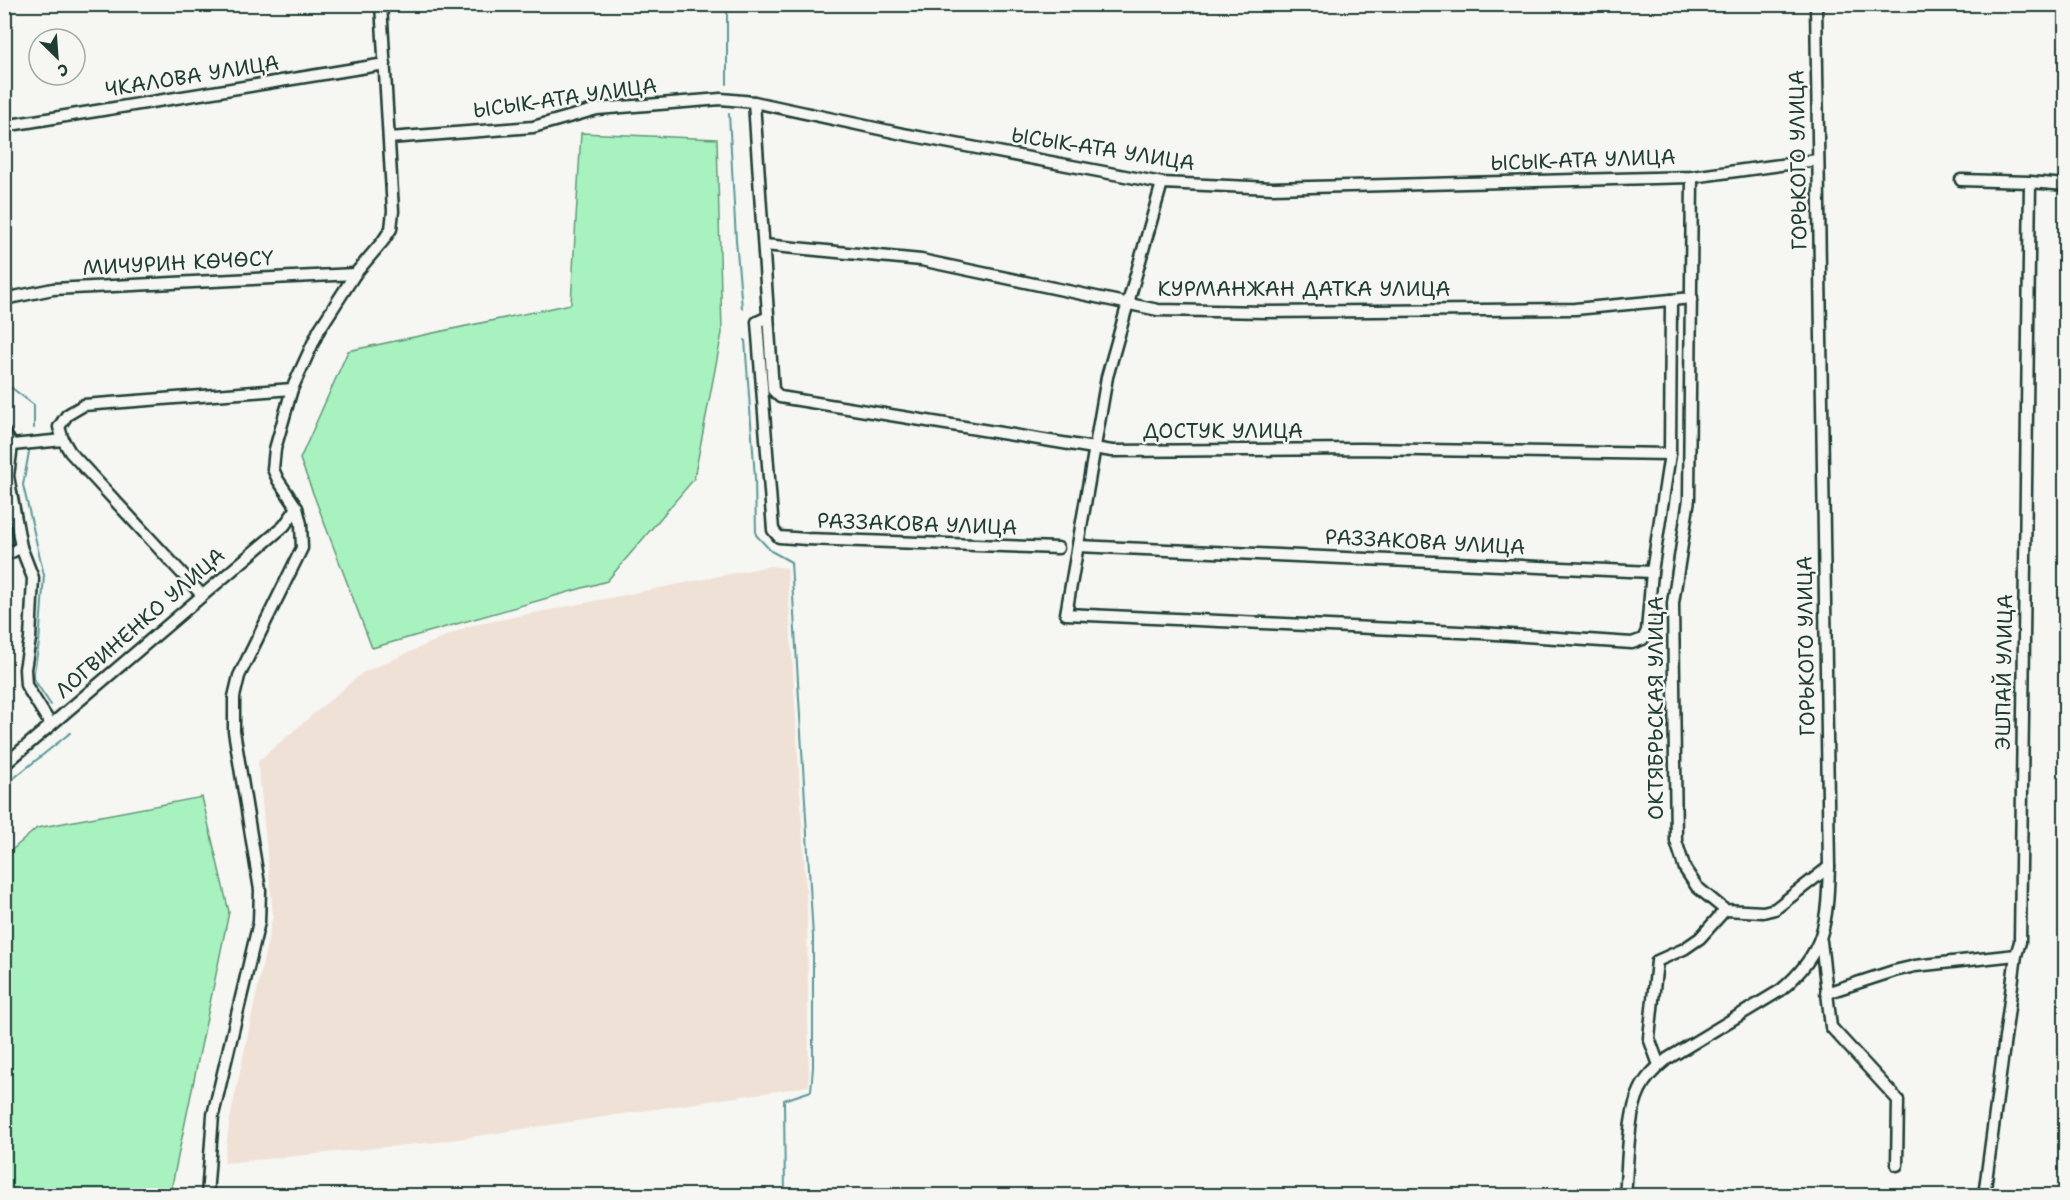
<svg xmlns="http://www.w3.org/2000/svg" width="2070" height="1200" font-family="'Shantell Sans',sans-serif">
<rect width="100%" height="100%" fill="#f6f6f2"/>
<filter id="ink" filterUnits="userSpaceOnUse"><feTurbulence type="fractalNoise" baseFrequency=".0167" numOctaves="2"/><feDisplacementMap in="SourceGraphic" scale="12" xChannelSelector="R" yChannelSelector="G"/><feConvolveMatrix kernelMatrix="1 2 1 2 8 2 1 2 1" color-interpolation-filters="sRGB"/></filter>
<g filter="url(#ink)">
<path fill="#f0e1d6" d="M770,566L787,568L807,909L809,1086L437,1142L224,1163L229,1124L273,915L258,761L362,673L469,626Z"/>
<g fill="#a8f2c0" stroke="#64987a" stroke-width="1.5">
<path d="M581,133L717,139L722,333L694,479L607,581L372,648L300,459L348,351L571,304Z"/>
<path d="M202,797L229,912L170,1195H5V856L37,828Z"/>
</g>
<g fill="none" stroke-linecap="round" stroke-linejoin="round">
<g stroke="#5c999a" stroke-width="2">
<path d="M727,84V4"/>
<path d="M729,114L736,240L742,308"/>
<path d="M4,318L5,317"/>
<path d="M745,340L755,478L756,535L771,551L791,562L813,937V1067L811,1091L784,1100L785,1196"/>
<path d="M4,382L34,405V428"/>
<path d="M29,452L23,485L44,575L39,643L33,678L51,705"/>
<path d="M4,786L70,733"/>
</g>
<defs>
<g id="minor">
<path d="M754,102L773,390L780,397L1112,451L1362,449L1670,454"/>
<path d="M4,126L385,64"/>
<path d="M389,138L533,127L597,109L721,99L754,102L903,134L1162,183L1272,188L1692,177L1817,160"/>
<path d="M1692,177L1689,499L1673,603L1676,841L1685,869L1697,887L1725,910L1763,912L1775,909L1829,867"/>
<path d="M1961,180L2030,182"/>
<path d="M1162,183L1107,377L1066,614L1481,633L1632,643L1643,639L1647,631L1652,572"/>
<path d="M764,245L921,260L1158,310L1266,312L1575,309L1692,298"/>
<path d="M4,299L53,289L355,274"/>
<path d="M768,317L757,322L773,530L779,537L807,539L1058,548"/>
<path d="M4,432L12,445L8,476L21,547"/>
<path d="M12,445L63,440"/>
<path d="M1078,546L1652,572L1670,454L1671,300"/>
<path d="M4,556L21,547L33,578L30,639L25,669L26,685L51,725"/>
<path d="M202,595L70,452L63,440L59,427L67,415L84,405L292,389"/>
<path d="M4,765L284,526L297,508"/>
<path d="M1821,941L1831,1027L1898,1100L1897,1165"/>
<path d="M1826,993L1894,971L1915,966L2016,955"/>
<path d="M1659,1065L1649,1038L1657,961L1684,949L1700,938L1725,910"/>
<path d="M207,1196L213,1115L259,922L260,890L234,731V697L239,676L302,548L301,524L297,508L278,480L273,469L275,449L292,389L319,330L355,274L383,241L391,229L393,211L381,4"/>
<path d="M1625,1196C1628,1166 1627,1116 1640,1090C1646,1077 1656,1068 1667,1059L1781,990C1826,952 1827,922 1829,867L1816,4"/>
<path d="M1984,1196L2016,955L2020,942L2030,182L2066,185"/>
</g>
</defs>
<use href="#minor" stroke="#1f3d34" stroke-width="15"/>
<use href="#minor" stroke="#f6f6f2" stroke-width="10"/>
</g>
</g>
<g text-anchor="middle" stroke-width="5" stroke-linejoin="round" paint-order="stroke">
<g font-size="21" fill="#1f3d34" stroke="#f6f6f2">
<text transform="translate(192 76) rotate(-9)" y="7">ЧКАЛОВА УЛИЦА</text>
<text transform="translate(565 98) rotate(-8)" y="7">ЫСЫК-АТА УЛИЦА</text>
<text transform="translate(1103 149) rotate(9)" y="7">ЫСЫК-АТА УЛИЦА</text>
<text transform="translate(1583 160) rotate(-2)" y="7">ЫСЫК-АТА УЛИЦА</text>
<text transform="translate(1798 160) rotate(-91)" y="7">ГОРЬКОГО УЛИЦА</text>
<text transform="translate(178 263) rotate(-3)" y="7">МИЧУРИН КӨЧӨСҮ</text>
<text x="1304" y="296">КУРМАНЖАН ДАТКА УЛИЦА</text>
<text x="1223" y="438">ДОСТУК УЛИЦА</text>
<text transform="translate(917 524) rotate(2)" y="7">РАЗЗАКОВА УЛИЦА</text>
<text transform="translate(1425 542) rotate(3)" y="7">РАЗЗАКОВА УЛИЦА</text>
<text transform="translate(140 623) rotate(-41)" y="7">ЛОГВИНЕНКО УЛИЦА</text>
<text transform="translate(1806 646) rotate(-91)" y="7">ГОРЬКОГО УЛИЦА</text>
<text transform="translate(2004 672) rotate(-89)" y="7">ЭШПАЙ УЛИЦА</text>
<text transform="translate(1656 708) rotate(-90)" y="7">ОКТЯБРЬСКАЯ УЛИЦА</text>
</g>
</g>
<rect width="2070" height="1200" fill="none" stroke="#f6f6f2" stroke-width="24"/>
<rect x="12" y="12" width="2046" height="1176" fill="none" stroke="#1f3d34" stroke-width="2" filter="url(#ink)"/>
<g transform="translate(57 57) rotate(155)"><circle r="28" fill="#f6f6f2" stroke="#a0aca6" stroke-width="1.5"/>
<path d="M0-4.5L10 22L0 15L-10 22Z" fill="#1f3d34"/>
<text y="-9" font-size="16" font-weight="bold" text-anchor="middle" fill="#1f3d34">С</text>
</g>
</svg>
